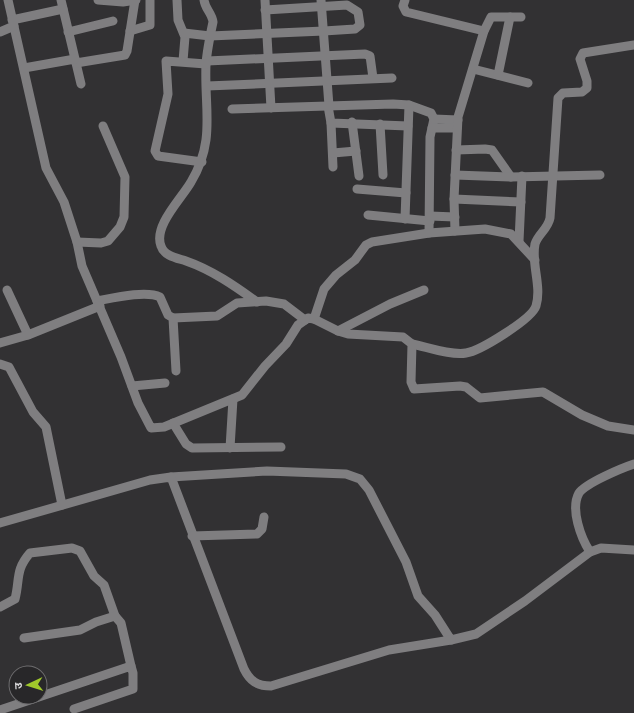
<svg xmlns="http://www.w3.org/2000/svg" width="634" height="713" font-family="'Varela Round','Noto Sans Devanagari',sans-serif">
<rect width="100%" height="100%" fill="#323133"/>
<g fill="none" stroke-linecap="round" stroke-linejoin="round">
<g stroke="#7f7e80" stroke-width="9">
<path d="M8,0L46,168L64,202L77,242L82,266L121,357L138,403L151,428L164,427L242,395L265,366L286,344L298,325L308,318L314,319L338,331L348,334L403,337L412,344L411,382L414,389L460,386L466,387L480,398L543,392L582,415L608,426L634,430"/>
<path d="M61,0L81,84"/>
<path d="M98,0L123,2L136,0"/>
<path d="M177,0L178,20L185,37L183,61"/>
<path d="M204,0C205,9 212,13 213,22C210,36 207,50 206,64C204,109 216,140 191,182C182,198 153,226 161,246C164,256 177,258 186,261C212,270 235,286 257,302"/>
<path d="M265,0L271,108"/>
<path d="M321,0L329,106"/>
<path d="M405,0L403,6L406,12L484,31"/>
<path d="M12,20L63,9"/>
<path d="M130,31L150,25V0"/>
<path d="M0,32L14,26"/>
<path d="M68,32L113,21"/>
<path d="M184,33L210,36L324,31L355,29L360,25L358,12L347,5L265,10"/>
<path d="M207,61L365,54L370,56L373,78"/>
<path d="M76,63L125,55L127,51L135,0"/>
<path d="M24,68L75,59"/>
<path d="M473,69L528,83"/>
<path d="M498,75L510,17"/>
<path d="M207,86L392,78"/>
<path d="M328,106L331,123L408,126"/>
<path d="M232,109L393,104L409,105L431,113L434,119L430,137L429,233"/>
<path d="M434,119L458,120"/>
<path d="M352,122L359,176"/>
<path d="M331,123L333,167"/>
<path d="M380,124L383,175"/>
<path d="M432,128H457"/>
<path d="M456,150L485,149L492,150L511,177"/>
<path d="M333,153L356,151"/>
<path d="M202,162L158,156L155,151L168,94L166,61L206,64"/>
<path d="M455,175L511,177L600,175"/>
<path d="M357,189L406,193"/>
<path d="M454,199L521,202"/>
<path d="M368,215L430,221"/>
<path d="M430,216L455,217"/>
<path d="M405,219L409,105"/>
<path d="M455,231L454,199L458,117L484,31L491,17H521"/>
<path d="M519,241L522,176"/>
<path d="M77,242L101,243L108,241L120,227L124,217L125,177L103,126"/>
<path d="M7,290L28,335"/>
<path d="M97,301C113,298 146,290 160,297L168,315L173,318L176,371"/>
<path d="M173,318L217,316L237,303L266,301L284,304L305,320"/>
<path d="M314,319L324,289L336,275L355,260L366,245L372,242L429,233L485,229L511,234L535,260"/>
<path d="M338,331L390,304L424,290"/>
<path d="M0,343L28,335L100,306"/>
<path d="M412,344C427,347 452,356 466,353C480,351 532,319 536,306C542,286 531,264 535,244C538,234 548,229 550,218L558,98L563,93L582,92L587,88V81L580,59L583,53L634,45"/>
<path d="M0,364L9,367L33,412L46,427L62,505"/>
<path d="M132,386L165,383"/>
<path d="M173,423L186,444L192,448L281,447"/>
<path d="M230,448L233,399"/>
<path d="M171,477L267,471L346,474L360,479L369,490L406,562L418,596L435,615L451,640L476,634L525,601L590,552L601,548L634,550"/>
<path d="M0,523L150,480L171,477L244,669C250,681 257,686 271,686L389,650L451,640"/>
<path d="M192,536L257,534L262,529L264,517"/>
<path d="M590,552C581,538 570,509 579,493C586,483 622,468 634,464"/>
<path d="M0,607L15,599C20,580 15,570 30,553L72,548L80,551L94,576L104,585L115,616"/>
<path d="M24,638L80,630L96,622L115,616L121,623L131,666"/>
<path d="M0,710L131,666L133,673V689L74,709"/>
</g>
</g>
<g transform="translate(28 685) rotate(266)"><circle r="19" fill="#282729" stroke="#6e6d6f"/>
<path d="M0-3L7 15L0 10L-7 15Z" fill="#a0c92b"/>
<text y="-6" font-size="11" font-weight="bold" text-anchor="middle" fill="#d8d7d9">उ</text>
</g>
</svg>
